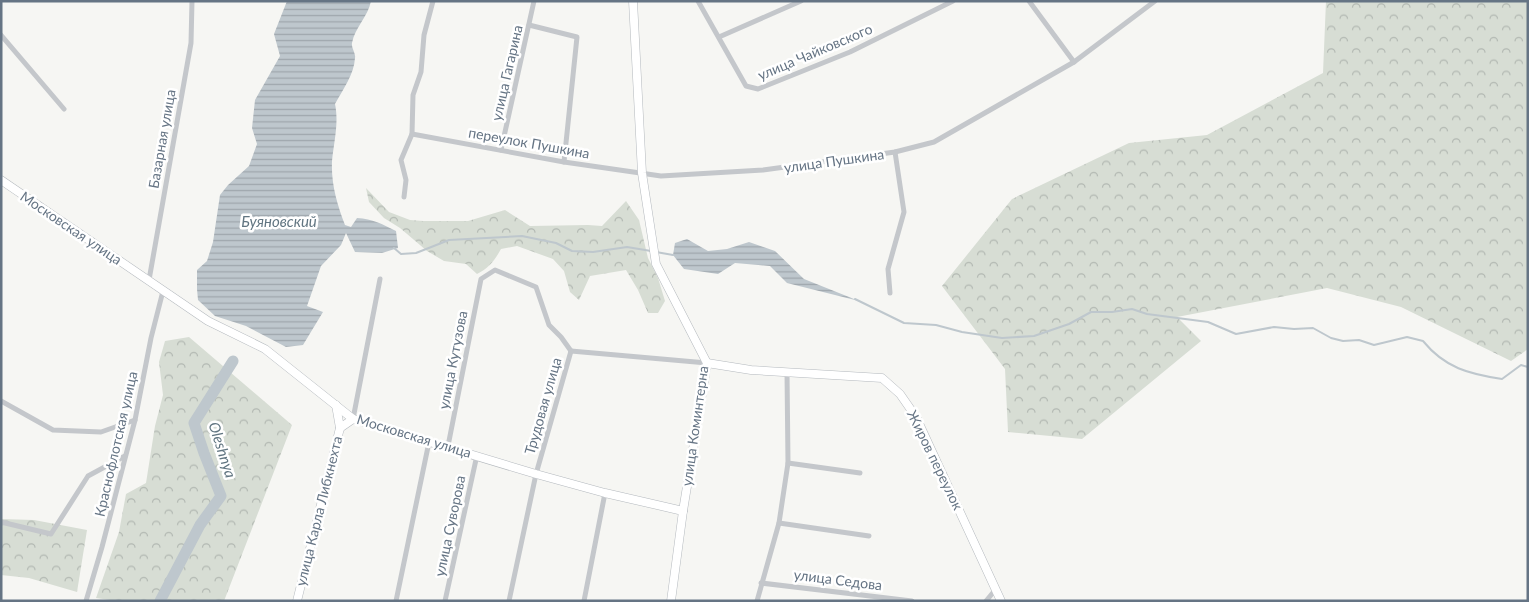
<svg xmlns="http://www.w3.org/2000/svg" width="1529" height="602" font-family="Lato,sans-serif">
<defs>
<pattern id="forest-crowns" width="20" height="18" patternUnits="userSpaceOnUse" patternTransform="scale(1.25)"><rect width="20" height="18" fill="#d7ddd4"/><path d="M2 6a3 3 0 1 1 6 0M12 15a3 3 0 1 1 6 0" fill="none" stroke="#b2b8b2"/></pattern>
<pattern id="water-rules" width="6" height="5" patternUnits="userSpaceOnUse" patternTransform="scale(1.25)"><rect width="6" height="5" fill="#bec7cd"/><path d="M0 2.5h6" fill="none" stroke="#9ea6ac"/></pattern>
</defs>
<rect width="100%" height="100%" fill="#f6f6f3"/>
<g fill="url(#forest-crowns)">
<path d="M1326,1H1528V349L1511,361L1401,307L1327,288L1177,317L1201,341L1082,439L1008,432L1005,369L942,286L1012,199L1129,143L1207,135L1323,73Z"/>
<path d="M366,188L389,212L410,220L423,221H468L505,210L530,226L588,225L602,226L626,201L639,220L648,258L658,278L665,301L658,313H648L638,290L626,270L590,276L579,300L570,292L564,271L553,259L517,246L501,249C495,260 489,268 477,274L466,264L444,261L427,251L400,228L384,218L369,202Z"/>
<path d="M189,337L292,425L224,601H117L96,598L119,532L126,494L146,483L155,426L163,395L159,362L165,341Z"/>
<path d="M1,519L34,520L87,530L77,592L29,578L1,575Z"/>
</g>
<g fill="url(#water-rules)">
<path d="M287,1H371C368,17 355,27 352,43C351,48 356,53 355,58C354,75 343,89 335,104C339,123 334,141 332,161C331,184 337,204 345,225L351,227L357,218C373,219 382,224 396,231L398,248L382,253L355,252L346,233L341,245L321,266L307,306L323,312L303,345L286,347L246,326L215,316L198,300L197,289V270L207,261L213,242L220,195L228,185L249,166L257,144L252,128L255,100L280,56L274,34Z"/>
<path d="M687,239L708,251L727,249L749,242L775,251L804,279L859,301L787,283L770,266L735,263L718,274L684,269L673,255L675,243Z"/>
</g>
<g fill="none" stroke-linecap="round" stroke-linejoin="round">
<g stroke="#bec7cd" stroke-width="2">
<path d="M394,248L401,254L416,253L449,240L522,236L556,243L572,251L593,252L627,247L651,251"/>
<path d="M656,252L673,255"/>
<path d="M855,299L904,323L936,325L962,332L1002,338L1034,336L1069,324L1091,312H1112L1132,309L1147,314L1208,322L1236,334L1274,327L1294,329L1313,328L1331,338L1343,341L1359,340L1374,345L1407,337L1423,341C1445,368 1469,374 1502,379L1521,365L1528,367"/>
</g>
<path stroke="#bec7cd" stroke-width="11" d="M160,601L200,525L221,496L204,453L194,423L233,361"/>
<defs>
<g id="secondary">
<path d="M633,1L642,173L656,264L707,363L683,511L671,601"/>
<path d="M1,180L208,321L265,349L353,419L536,474L605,493L683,511"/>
<path d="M707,363L751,370L882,378L900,394L916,417L1001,601"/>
<path d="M336,405L340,428"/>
<path d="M297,601L340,428L353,419"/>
</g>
</defs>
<use href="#secondary" stroke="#b4b9be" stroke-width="9"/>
<g stroke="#c4c7cb" stroke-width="5">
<path d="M698,1L746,86L758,89L850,52L953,1"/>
<path d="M1029,1L1074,62"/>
<path d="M529,25L577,37L564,162"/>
<path d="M1,35L64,109"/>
<path d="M719,37L801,1"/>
<path d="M412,134L564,162L661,176L763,170L895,152L934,142L1074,62L1155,1"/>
<path d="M501,150L534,1"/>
<path d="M404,197L406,180L401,160L412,134L413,95L421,72L424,35L433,1"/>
<path d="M149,280L191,43L192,1"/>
<path d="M890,293L888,269L904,212L895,152"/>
<path d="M571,351L707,363"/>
<path d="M1,401L53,430L101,432L135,420"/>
<path d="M353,419L380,279"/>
<path d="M448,446L481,279L495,270L536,287L549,325L561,337L571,351"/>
<path d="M788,463L860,473"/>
<path d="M1,522L51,534L88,476L125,456"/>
<path d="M779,523L869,536"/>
<path d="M761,583L912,601"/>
<path d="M86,601L102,547L135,420L151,338L163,291"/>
<path d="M396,601L429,442"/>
<path d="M445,601L477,455"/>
<path d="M509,601L536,474L571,351"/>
<path d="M584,601L605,493"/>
<path d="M757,601L779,523L788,463L787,372"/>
<path d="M986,601L996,589"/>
</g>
<use href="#secondary" stroke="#fff" stroke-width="8"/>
</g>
<g text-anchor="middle" stroke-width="5" stroke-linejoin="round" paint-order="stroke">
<g font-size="14" fill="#657484" stroke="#fff">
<text transform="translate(815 52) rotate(-23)" y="5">улица Чайковского</text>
<text transform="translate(507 73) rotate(-77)" y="5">улица Гагарина</text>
<text transform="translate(162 139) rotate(-80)" y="5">Базарная улица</text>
<text transform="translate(529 143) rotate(10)" y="5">переулок Пушкина</text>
<text transform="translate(834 161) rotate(-8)" y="5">улица Пушкина</text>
<text transform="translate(71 228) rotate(34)" y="5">Московская улица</text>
<text transform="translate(453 360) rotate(-79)" y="5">улица Кутузова</text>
<text transform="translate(543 406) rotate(-74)" y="5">Трудовая улица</text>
<text transform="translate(695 426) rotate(-82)" y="5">улица Коминтерна</text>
<text transform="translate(414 436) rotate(17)" y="5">Московская улица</text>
<text transform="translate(116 444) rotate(-77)" y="5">Краснофлотская улица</text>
<text transform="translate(935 460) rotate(64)" y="5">Жиров переулок</text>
<text transform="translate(319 511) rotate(-76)" y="5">улица Карла Либкнехта</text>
<text transform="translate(450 526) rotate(-78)" y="5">улица Суворова</text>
<text transform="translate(838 580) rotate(7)" y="5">улица Седова</text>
</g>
<g font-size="15" font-style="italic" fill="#617581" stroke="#fff">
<text x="279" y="227">Буяновский</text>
<text transform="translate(222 450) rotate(72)" y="5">Oleshnya</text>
</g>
</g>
<rect width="1529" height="602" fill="none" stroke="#657484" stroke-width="5"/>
</svg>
